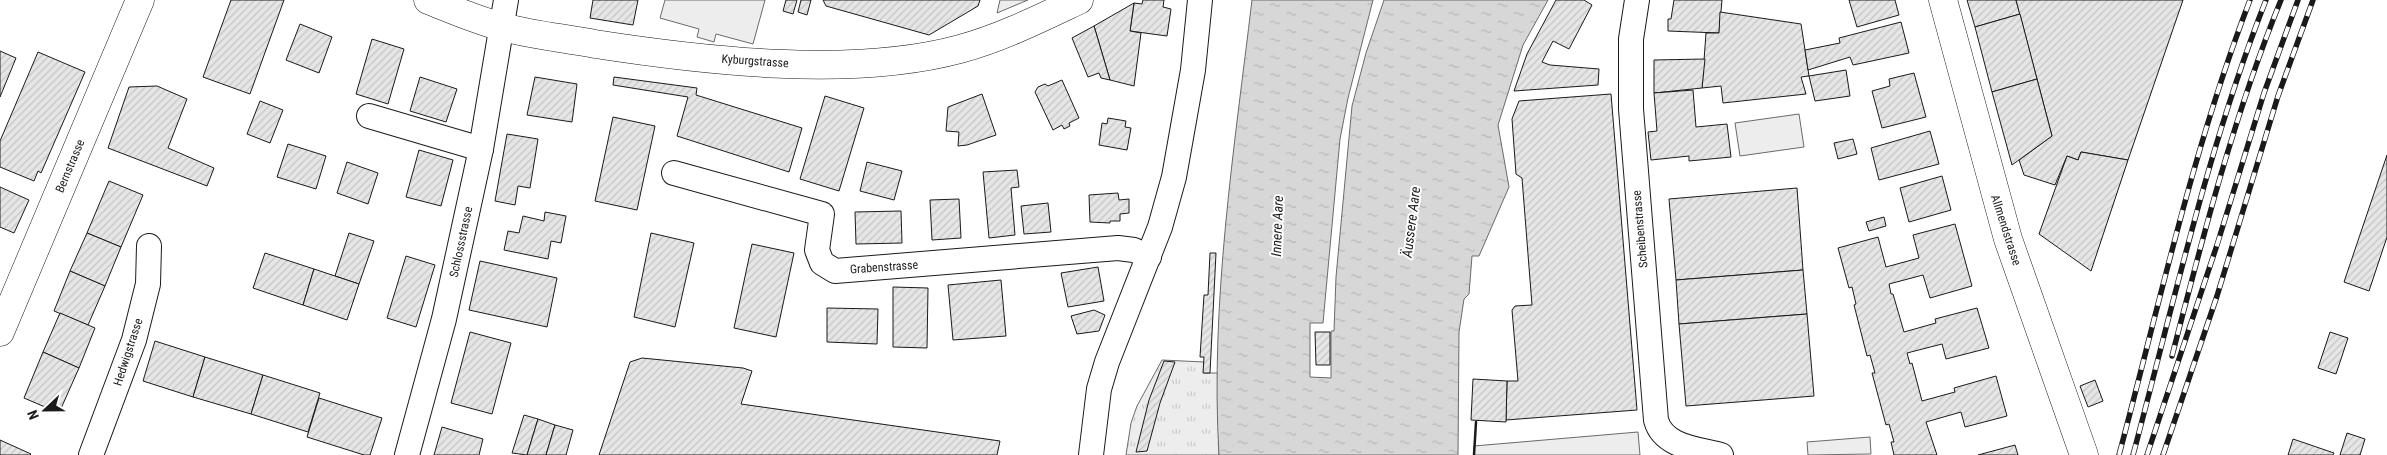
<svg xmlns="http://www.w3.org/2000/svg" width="2387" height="455" font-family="'Roboto Condensed',sans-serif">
<defs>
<pattern id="grass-tufts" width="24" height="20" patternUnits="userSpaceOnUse" patternTransform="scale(1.25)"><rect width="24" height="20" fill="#ededed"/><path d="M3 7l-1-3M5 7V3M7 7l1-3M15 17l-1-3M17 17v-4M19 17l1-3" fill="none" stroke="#cbcbcb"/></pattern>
<pattern id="water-ripples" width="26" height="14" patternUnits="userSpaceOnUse" patternTransform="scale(1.25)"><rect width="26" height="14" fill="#d7d7d7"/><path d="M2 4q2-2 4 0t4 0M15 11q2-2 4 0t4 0" fill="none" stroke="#b8b8b8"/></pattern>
<pattern id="building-hatch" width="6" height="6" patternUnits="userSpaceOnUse" patternTransform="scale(1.25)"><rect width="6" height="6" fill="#e6e6e6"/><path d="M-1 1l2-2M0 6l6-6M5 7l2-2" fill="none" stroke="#c5c5c5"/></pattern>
</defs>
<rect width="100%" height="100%" fill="#fff"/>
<path fill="url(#grass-tufts)" stroke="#6a6a6a" d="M1162,360L1204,362V373H1218L1219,455H1126L1131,423L1137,406Z"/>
<g fill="#ededed" stroke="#6a6a6a">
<path d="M665,0H765L753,44L716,34L714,42L697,37L699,29L660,18Z"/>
<path d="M1000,0H1028L997,13Z"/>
<path d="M1799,114L1804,147L1740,156L1735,123Z"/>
<path d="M1638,432L1640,455H1474V446Z"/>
<path d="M1870,437L1871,454L1808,455L1807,442Z"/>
</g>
<path fill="url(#water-ripples)" stroke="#6a6a6a" d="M1252,0H1373L1348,98L1340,139L1323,323H1310V377L1331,378V331H1334L1336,277L1352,106L1366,53L1384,0H1548L1523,45L1498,125L1509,187L1479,256H1472L1469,294L1464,299L1459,332L1458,455H1219C1210,303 1234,151 1252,0Z"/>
<g fill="url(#building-hatch)" stroke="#1a1a1a">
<path d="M231,0H284L250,94L203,77Z"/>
<path d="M593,0H638L633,25L590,18Z"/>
<path d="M786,0H797L793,14L783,11Z"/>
<path d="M801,0H811L807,15L798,12Z"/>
<path d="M823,0H980L978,6L929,35L826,6Z"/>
<path d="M1143,0H1164L1163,7L1171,9L1167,36L1130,31L1134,3L1142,4Z"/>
<path d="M1556,0H1584L1592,5L1569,49L1553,41L1542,62L1550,65L1599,69L1598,85L1514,91L1527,54Z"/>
<path d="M1674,0H1722L1719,33L1668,31V19H1671Z"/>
<path d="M1849,0H1895L1899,15L1857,27Z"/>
<path d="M1967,0H2016L2020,14L1975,27Z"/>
<path d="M2016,0H2183L2128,160L2081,152L2078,160L2067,156L2055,185L2024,175L2019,160L2052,136Z"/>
<path d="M1134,3L1130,31L1141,33L1134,86L1110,80L1094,26Z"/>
<path d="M1720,12L1801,24L1809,76L1801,77L1806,94L1723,103L1721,86L1702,88L1706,33H1719Z"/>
<path d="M2020,14L2037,79L1992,92L1975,27Z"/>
<path d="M1901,22L1909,53L1853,65L1850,57L1808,70L1805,50L1840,43L1839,38Z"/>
<path d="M300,24L332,37L319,73L286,60Z"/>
<path d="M1094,26L1110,80L1101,78L1099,73L1088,77L1072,38Z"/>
<path d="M372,39L404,49L388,104L356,94Z"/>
<path d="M0,51L16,58L0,97Z"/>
<path d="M38,52L85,72L41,173L38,171L34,181L0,167V141Z"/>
<path d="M1705,59L1702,88L1654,93V60Z"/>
<path d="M1846,70L1850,96L1815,101L1809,76Z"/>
<path d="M1914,73L1926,117L1882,128L1872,91L1890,86L1889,79Z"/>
<path d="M420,77L457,89L446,122L410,111Z"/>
<path d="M535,77L577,84L572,122L527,115Z"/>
<path d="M614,77L697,88L696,95L802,128L789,172L677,136L688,97L613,85Z"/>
<path d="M2037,79L2052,136L2012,165L1992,92Z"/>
<path d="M1062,80L1079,118L1069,123L1070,126L1064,129L1062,125L1053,130L1035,92L1038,87L1045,84L1048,86Z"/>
<path d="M157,86L187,99L168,148L214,168L207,186L108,148L129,87Z"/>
<path d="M1693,90L1696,127L1727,124L1731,157L1689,161V156L1651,160L1648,132L1657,131L1654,93Z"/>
<path d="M982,94L996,135L967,145L958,146L959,132L946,131L948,107Z"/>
<path d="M1611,94L1637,410L1506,420L1507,381H1518L1512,310L1515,306L1532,305L1522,178L1516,174L1512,119L1519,101Z"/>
<path d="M825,96L864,108L839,191L800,179Z"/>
<path d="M260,101L283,110L270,143L247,134Z"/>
<path d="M613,117L655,126L637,210L595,201Z"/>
<path d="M1108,118L1126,121L1125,127L1131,128L1127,150L1099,145L1102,123L1107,124Z"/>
<path d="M1930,131L1939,164L1879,180L1871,148Z"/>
<path d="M507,134L538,139L530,188L518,186L515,205L495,201Z"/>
<path d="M1853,139L1857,154L1838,159L1834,143Z"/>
<path d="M288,144L326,156L316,189L277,177Z"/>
<path d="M419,150L453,160L441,206L406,197Z"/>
<path d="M2081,152L2128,160L2091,271L2039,234L2067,156L2078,160Z"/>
<path d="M2387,155V237L2369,291L2344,282Z"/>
<path d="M347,162L378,173L368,204L337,193Z"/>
<path d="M867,162L902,171L894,200L860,191Z"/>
<path d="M1017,170L1019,187L1011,188L1015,235L989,238L983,172Z"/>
<path d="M1942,176L1951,210L1909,222L1900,188Z"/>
<path d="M109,181L143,195L121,247L87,233Z"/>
<path d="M0,187L29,200L14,233L0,227Z"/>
<path d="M1797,188L1803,270L1676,280L1669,199Z"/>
<path d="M1118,193L1119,200L1129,199V213L1120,214V221H1110V223L1090,222L1089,195Z"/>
<path d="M959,199L961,238L932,240L930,200Z"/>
<path d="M1048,203L1051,232L1024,234L1021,206Z"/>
<path d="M901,211L902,243L856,244L855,212Z"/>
<path d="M545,212L566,216L561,243L551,241L548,259L504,250L508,231L519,233L523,216L544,221Z"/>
<path d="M1884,217L1886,226L1869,231L1866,222Z"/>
<path d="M1955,224L1972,286L1930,298L1923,275L1889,284L1891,294H1893L1904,332L1936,323L1935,319L1977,308L1989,348L1946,359L1942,344L1907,353L1910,364L1912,363L1922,401L1955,392L1954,388L1996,376L2007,416L1965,427L1961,412L1926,422L1937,455H1894L1891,442H1894L1889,424L1886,425L1872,373H1875L1870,355L1867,356L1854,305L1856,304L1852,287L1849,288L1838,248L1878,237L1886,267L1919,258L1913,235Z"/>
<path d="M87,233L121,247L105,286L70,271Z"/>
<path d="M349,233L374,241L359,284L335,276Z"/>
<path d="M651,233L694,243L675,327L634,317Z"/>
<path d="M752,244L794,253L776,337L734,328Z"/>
<path d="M265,253L314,269L303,305L253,288Z"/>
<path d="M1210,253H1216L1210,373H1203L1204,357H1200L1204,295H1208Z"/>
<path d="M406,256L435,265L416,327L387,318Z"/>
<path d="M480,261L557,278L547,327L469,310Z"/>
<path d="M1098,267L1104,301L1068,307L1061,273Z"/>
<path d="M314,269L359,284L347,320L303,305Z"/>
<path d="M1803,270L1807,314L1679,324L1676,280Z"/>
<path d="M70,271L105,286L88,325L54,311Z"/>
<path d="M1001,280L1006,336L953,340L948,285Z"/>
<path d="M893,287L928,288L927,348L893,347Z"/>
<path d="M827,308L878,309L877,344L827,342Z"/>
<path d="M1094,310L1105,315L1099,331L1077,334L1071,316Z"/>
<path d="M60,313L95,328L79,368L43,352Z"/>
<path d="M1807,314L1814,396L1686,406L1679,324Z"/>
<path d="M470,332L511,343L492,414L451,403Z"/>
<path d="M1315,332H1330V365H1316Z"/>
<path d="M2330,332L2348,338L2336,374L2318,368Z"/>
<path d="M155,341L205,357L193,397L143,381Z"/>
<path d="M43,352L79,368L59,413L24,398Z"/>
<path d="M205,357L263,375L251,414L193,397Z"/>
<path d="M642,358L743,368L752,371L741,404L1000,441L997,455H599L630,362Z"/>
<path d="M1164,361L1175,362L1160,403L1147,451L1136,452L1149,400Z"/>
<path d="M263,375L320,393L308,432L251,414Z"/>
<path d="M1473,379L1507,381L1506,422L1471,420Z"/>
<path d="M2095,380L2103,401L2088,407L2080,386Z"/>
<path d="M319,398L382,418L370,455H364L307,437Z"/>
<path d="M524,415L538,419L527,455L512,453Z"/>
<path d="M538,419L555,425L546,455H527Z"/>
<path d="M555,425L573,430L566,455H546Z"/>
<path d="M442,427L483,439L479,455H434Z"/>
<path d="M2347,433L2365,439L2360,455H2340Z"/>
<path d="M2293,439L2334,453L2333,455H2288Z"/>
<path d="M0,440L31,454L30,455H0Z"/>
<path d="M2015,445L2018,455H1978Z"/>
</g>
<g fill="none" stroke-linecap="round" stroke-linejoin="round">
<defs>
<g id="minor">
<path d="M1637,0L1631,39V109L1656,420C1663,447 1698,449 1721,455"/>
<path d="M369,116L481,149"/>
<path d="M674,173L822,214L817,250L822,263L835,271L1118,248L1134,250L1149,257"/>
<path d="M91,455L134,340L148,284L149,246"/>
<path d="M407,455L444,319L481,149L506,0"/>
<path d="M1091,455L1099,389L1107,362L1160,227L1174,177L1193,70L1200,0"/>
</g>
<g id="major">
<path d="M428,0C451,9 474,19 499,26C530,35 564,38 595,44C705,61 853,78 960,49C1001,38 1041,18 1079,0"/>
<path d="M1943,0L2008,239L2084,455"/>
<path d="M0,332L140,0"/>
</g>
</defs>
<use href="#minor" stroke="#1a1a1a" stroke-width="26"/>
<use href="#major" stroke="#1a1a1a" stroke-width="29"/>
<use href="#minor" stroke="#fff" stroke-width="24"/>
<use href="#major" stroke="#fff" stroke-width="28"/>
<defs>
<g id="rail">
<path d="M2172,356C2203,236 2234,115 2281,0"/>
<path d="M2119,455C2160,302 2193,148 2250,0"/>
<path d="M2133,455C2174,302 2208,147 2266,0"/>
<path d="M2147,455L2217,245L2264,93L2298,0"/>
<path d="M2163,455L2217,296L2278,96L2313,0"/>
</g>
</defs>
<use href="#rail" stroke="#1a1a1a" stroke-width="5.5"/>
<use href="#rail" stroke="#fff" stroke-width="4" stroke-dasharray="11" stroke-linecap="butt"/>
<path stroke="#1a1a1a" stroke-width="2.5" d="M1474,455L1476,422"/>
</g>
<g text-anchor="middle" stroke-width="4" stroke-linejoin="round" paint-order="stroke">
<g font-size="12" fill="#1a1a1a" stroke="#fff">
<text transform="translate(755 61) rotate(4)" y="4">Kyburgstrasse</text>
<text transform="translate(70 166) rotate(-67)" y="4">Bernstrasse</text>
<text transform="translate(1640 229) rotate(-95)" y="4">Scheibenstrasse</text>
<text transform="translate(2006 230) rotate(72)" y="4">Allmendstrasse</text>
<text transform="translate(461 242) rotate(-78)" y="4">Schlossstrasse</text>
<text transform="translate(884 267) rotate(-4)" y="4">Grabenstrasse</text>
<text transform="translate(128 352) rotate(-72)" y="4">Hedwigstrasse</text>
</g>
<g font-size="14" font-style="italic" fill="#1a1a1a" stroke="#fff">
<text transform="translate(1411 222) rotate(-83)" y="5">Äussere Aare</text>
<text transform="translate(1277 226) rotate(-88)" y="5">Innere Aare</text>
</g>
</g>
<g transform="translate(45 410) rotate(248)" stroke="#ffffff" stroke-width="4" paint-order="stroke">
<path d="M0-4L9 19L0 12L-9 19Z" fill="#1a1a1a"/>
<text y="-8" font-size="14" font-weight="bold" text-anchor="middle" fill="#1a1a1a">N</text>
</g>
</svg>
